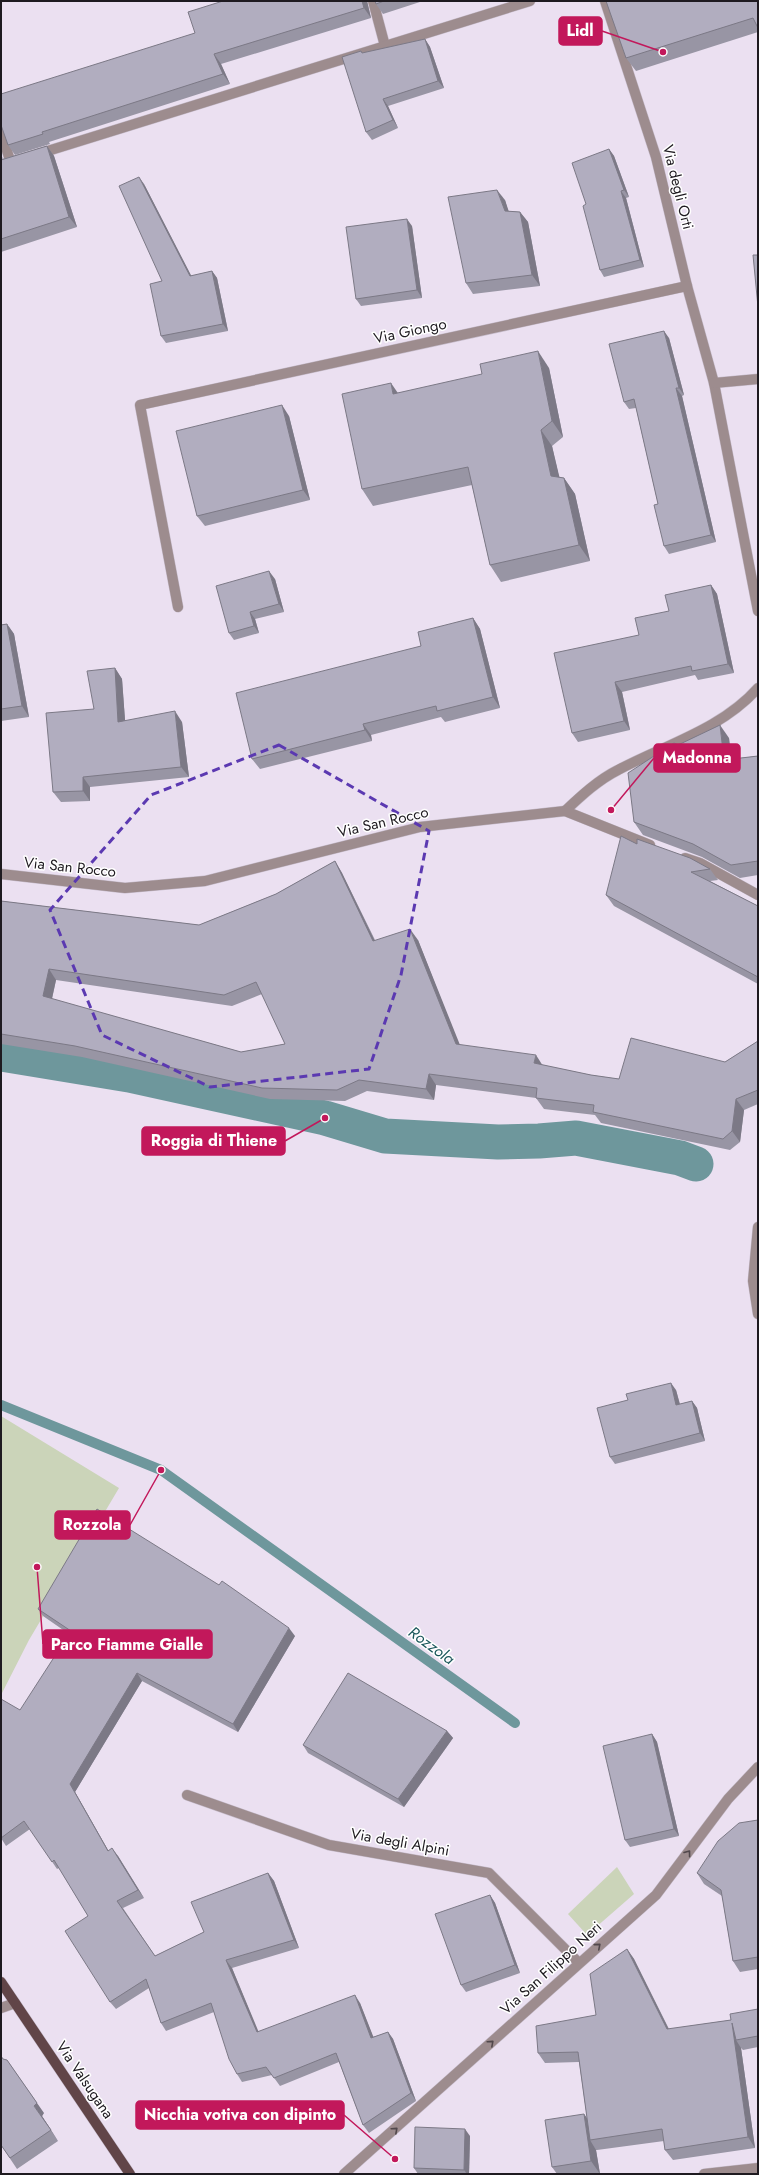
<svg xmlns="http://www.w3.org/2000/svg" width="759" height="2175" font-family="Jost,sans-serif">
<rect width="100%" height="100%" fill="#ebe0f1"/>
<g fill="#cbd4b9">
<path d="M1,1416L119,1488L29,1640L1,1695Z"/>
<path d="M617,1867L634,1894L587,1935L568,1914Z"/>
</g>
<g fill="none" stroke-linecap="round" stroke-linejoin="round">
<path stroke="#6e979c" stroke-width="10" d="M1,1405L161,1470L515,1723"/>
<path stroke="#6e979c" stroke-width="35" d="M1,1054L129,1075L325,1118L385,1136L498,1142L539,1141L576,1138L680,1158L696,1164"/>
<defs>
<g id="minor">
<path d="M373,1L385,46"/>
<path d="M605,1L656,157L687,286L714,383L758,611"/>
<path d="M1,133L11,163"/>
<path d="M38,154L530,1"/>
<path d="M714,383L758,379"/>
<path d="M178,607L140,405L687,286"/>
<path d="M565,811C581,796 598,780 618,770C665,745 722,729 758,688"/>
<path d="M685,858L700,863L758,895"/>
<path d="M1,874L125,888L205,881L420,827L565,811L650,845"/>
<path d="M758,1227L753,1281L758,1314"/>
<path d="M187,1795L329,1845L489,1873L579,1963"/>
<path d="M1,2008L15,2003"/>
<path d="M344,2174L656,1895L728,1799L758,1767"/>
<path d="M704,2174L758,2168"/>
</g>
<path id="major" d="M1,1982L130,2174"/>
</defs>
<use href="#minor" stroke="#c6bccb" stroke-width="11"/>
<use href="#major" stroke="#c6bccb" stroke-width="11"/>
<use href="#minor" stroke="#9d8c8e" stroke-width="10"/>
<use href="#major" stroke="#614548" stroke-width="10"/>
</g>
<g fill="#9895a4" fill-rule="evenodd">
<path d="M367,1L371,18L221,64L230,84L49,142L50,144L15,155L8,145L2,127H1V94Z"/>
<path d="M375,1H423L383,14L376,4Z"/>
<path d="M758,1V32L636,71L626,58Z"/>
<path d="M425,39L430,47L444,88L388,106L398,128L372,140L366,132L361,51L362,53Z"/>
<path d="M47,146L54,156L77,227L1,252V154L3,159H2Z"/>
<path d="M609,149L614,156L629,197L626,198L644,267L604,277L600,270L586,204Z"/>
<path d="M144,184L191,276L212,271L217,278L228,331L166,343L161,336L162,281Z"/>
<path d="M505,200L508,211L520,212L528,222L540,286L473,294L466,283Z"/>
<path d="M412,226L422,298L361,306L356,299Z"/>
<path d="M669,338L684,395L682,396L716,542L669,554L664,546L658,504L636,408L629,409L624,402Z"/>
<path d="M549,368L563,437L552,446L559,477L564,478L575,494L590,561L501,582L490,565L472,485L373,506L362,489L398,393Z"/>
<path d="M289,416L310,500L205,526L197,516Z"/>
<path d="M275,579L284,612L255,619L259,633L234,640L229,633Z"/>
<path d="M711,585L717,594L734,673L698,680L695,675L622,692L630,730L578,742L572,733L639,635L669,611Z"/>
<path d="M473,618L480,629L500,708L445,722L441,717L371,735L372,741L260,769L252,759L421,646Z"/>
<path d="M7,624L14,634L29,717L1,721V625Z"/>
<path d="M115,668L122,679L125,721L182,722L189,777L90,787V801L61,802L53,792L94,709Z"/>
<path d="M729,738L731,759L758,756V875L740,878L702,857L643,835L634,822L678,745Z"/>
<path d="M637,844L710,869L718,880L710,881L758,906V984L614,906L606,895Z"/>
<path d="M335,861L342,873L375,940H418L459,1045L542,1065L591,1075L619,1079L725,1062L758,1041V1104L744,1110L740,1142L730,1150L601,1123L595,1115L544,1109L536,1098L436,1085L434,1100L367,1091L345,1101L270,1099L82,1057L1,1044V901L199,925L276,894ZM56,980L232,1006L262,994L285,1044L241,1052L52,999Z"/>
<path d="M676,1390L680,1404L692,1401L697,1408L705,1441L615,1464L610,1457Z"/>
<path d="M38,1609L295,1636L238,1732L142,1681L75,1792L108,1850L118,1856L144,1898L123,1908L155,1956L204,1932L268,1873L274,1881L299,1948L232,1968L258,2032L360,2003L373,2037L388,2032L393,2039L416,2101L369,2133L363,2125L339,2062L280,2086L272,2075L242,2082L237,2074L214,2012L166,2031L161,2023L149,1988L116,2009L110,2002L88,1916L59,1868L57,1869L30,1829L6,1846L1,1838L69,1634L43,1616Z"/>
<path d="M447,1731L453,1738L404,1807L308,1753L303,1745Z"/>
<path d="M652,1734L657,1742L679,1836L630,1847L625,1840Z"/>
<path d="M758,1820V1969L740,1972L733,1961L722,1896L704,1884L697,1873Z"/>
<path d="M490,1895L495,1903L520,1973L466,1992L461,1985Z"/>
<path d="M627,1949L634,1959L669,2029L731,2020L758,2009V2047L743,2050L741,2048L755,2148L673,2160L665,2150L664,2141L597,2150H596L600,2174H557L552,2167L584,2114L587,2118L579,2062L545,2063L538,2053L596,2015Z"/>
<path d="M44,2113L42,2116L58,2141L17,2169L1,2145Z"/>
<path d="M470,2136L469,2174H418L414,2168Z"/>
</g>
<g fill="#7c7986">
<path d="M362,1H367L371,18L364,8Z"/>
<path d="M425,39L430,47L444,88L438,81Z"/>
<path d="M214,54L221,64L230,84L223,74Z"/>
<path d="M383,99L388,106L398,128L393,120Z"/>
<path d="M47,146L54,156L77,227L69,217Z"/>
<path d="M609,149L614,156L629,197L624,190Z"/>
<path d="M139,177L144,184L195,283L190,276Z"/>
<path d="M497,190L505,200L512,221L505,211Z"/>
<path d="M621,191L626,198L644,267L640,260Z"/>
<path d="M520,212L528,222L540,286L532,275Z"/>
<path d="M407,219L412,226L422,298L417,290Z"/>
<path d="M212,271L217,278L228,331L223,324Z"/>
<path d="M664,331L669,338L684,395L679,388Z"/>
<path d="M538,351L549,368L563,437L552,421Z"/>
<path d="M391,383L402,399L393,394Z"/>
<path d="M676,388L682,396L716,542L711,535Z"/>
<path d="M282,405L289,416L310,500L303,490Z"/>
<path d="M541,430L552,446L563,492L551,476Z"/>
<path d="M564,478L575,494L590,561L579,545Z"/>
<path d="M269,571L275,579L284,612L279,604Z"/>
<path d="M711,585L717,594L734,673L728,664Z"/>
<path d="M250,612L255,619L259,633L254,626Z"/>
<path d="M473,618L480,629L500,708L493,697Z"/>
<path d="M7,624L14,634L29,717L22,706Z"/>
<path d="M115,668L122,679L126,733L118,722Z"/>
<path d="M615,682L622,692L630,730L624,721Z"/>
<path d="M175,711L182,722L189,777L181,767Z"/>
<path d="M363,724L371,735L372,741L365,730Z"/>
<path d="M720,725L729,738L733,773L724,760Z"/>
<path d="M83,777L90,787V801L83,791Z"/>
<path d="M335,861L342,873L380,952L373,941Z"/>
<path d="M410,929L418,940L464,1055L456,1044Z"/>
<path d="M49,969L56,980L50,1007L43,996Z"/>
<path d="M536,1055L543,1066L534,1063Z"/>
<path d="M429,1074L436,1085L434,1100L426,1089Z"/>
<path d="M736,1099L744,1110L740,1142L732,1131Z"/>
<path d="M671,1383L676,1390L682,1413L676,1405Z"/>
<path d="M692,1401L697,1408L705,1441L700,1433Z"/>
<path d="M289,1628L295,1636L238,1732L233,1724Z"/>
<path d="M137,1673L142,1681L75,1792L113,1859L108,1851L70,1784Z"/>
<path d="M447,1731L453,1738L404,1807L398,1799Z"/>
<path d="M652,1734L657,1742L679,1836L674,1829Z"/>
<path d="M112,1848L118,1856L144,1898L138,1890Z"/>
<path d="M268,1873L274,1881L299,1948L294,1940Z"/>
<path d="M490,1895L495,1903L520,1973L515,1965Z"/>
<path d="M627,1949L634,1959L674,2040L667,2029Z"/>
<path d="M226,1960L232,1968L262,2040L257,2032Z"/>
<path d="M355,1995L360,2003L377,2046L371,2038Z"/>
<path d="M732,2023L736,2040L741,2048L755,2148L748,2137Z"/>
<path d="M388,2032L393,2039L416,2101L411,2093Z"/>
<path d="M7,2060L44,2113L42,2116L58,2141L34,2106Z"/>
<path d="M584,2114L593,2127L590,2140L596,2150L600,2174L591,2161Z"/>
<path d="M465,2129L470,2136L469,2174H467L464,2170Z"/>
</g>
<g fill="#b1adbf" stroke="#7c7986" fill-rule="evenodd">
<path d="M223,1H362L364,8L214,54L223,74L42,132L43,134L8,145L1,125V94L195,33L188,12Z"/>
<path d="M375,1H384L376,4Z"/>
<path d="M606,1H758V28L753,18L626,58Z"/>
<path d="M425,39L438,81L383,99L393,120L366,132L342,57L361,51L362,53Z"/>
<path d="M47,146L69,217L1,239V160Z"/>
<path d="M609,149L624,190L621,191L640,260L600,270L583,206L586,204L572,163Z"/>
<path d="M139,177L190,276L212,271L223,324L161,336L150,284L162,281L119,186Z"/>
<path d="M497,190L505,211L520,212L532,275L466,283L448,197Z"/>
<path d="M407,219L417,290L356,299L346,227Z"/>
<path d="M753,255H758V307Z"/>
<path d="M664,331L679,388H676L711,535L664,546L654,505L658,504L634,399L624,402L609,344Z"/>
<path d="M538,351L552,421L541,430L551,476L564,478L579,545L490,565L468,467L362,489L342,394L391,383L393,394L482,374L480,364Z"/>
<path d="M282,405L303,490L197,516L176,431Z"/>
<path d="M269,571L279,604L250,612L254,626L229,633L216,586Z"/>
<path d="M711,585L728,664L692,671L691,666L615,682L624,721L572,733L554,653L639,635L635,618L669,611L665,595Z"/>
<path d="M473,618L493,697L437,711L436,706L363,724L365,730L252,759L236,693L421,646L418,632Z"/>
<path d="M7,624L22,706L1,709V625Z"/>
<path d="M115,668L118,722L175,711L181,767L83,777V791L53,792L46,713L94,709L87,671Z"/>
<path d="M720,725L724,760L758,756V861L731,865L693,844L634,822L628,773L674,743L678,745Z"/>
<path d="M621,836L637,844V839L690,858L710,869L691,872L758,906V977L606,895Z"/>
<path d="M335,861L373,941L410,929L456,1044L536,1055L534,1063L591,1075L619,1079L631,1038L725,1062L758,1041V1090L736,1099L732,1131L723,1139L593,1112L594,1105L536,1098L537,1088L429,1074L426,1089L359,1080L337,1090L262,1088L75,1046L1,1034V901L199,925L276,894ZM49,969L224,995L256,982L285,1044L241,1052L43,996Z"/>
<path d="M671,1383L676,1405L692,1401L700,1433L610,1457L597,1408L628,1400L626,1394Z"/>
<path d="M97,1509L219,1585L222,1581L289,1628L233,1724L137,1673L70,1784L108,1851L112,1848L138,1890L117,1901L155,1956L204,1932L191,1902L268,1873L294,1940L226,1960L257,2032L355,1995L371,2038L388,2032L411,2093L363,2125L336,2053L274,2078L266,2067L237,2074L229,2059L211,2003L161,2023L146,1979L110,2002L65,1931L88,1916L54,1860L52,1862L24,1821L1,1838V1699L20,1710L71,1631L38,1609Z"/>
<path d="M348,1673L447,1731L398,1799L303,1745Z"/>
<path d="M652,1734L674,1829L625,1840L603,1746Z"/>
<path d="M758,1820V1957L733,1961L721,1890L697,1873L718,1841L739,1823Z"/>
<path d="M490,1895L515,1965L461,1985L435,1914Z"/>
<path d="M627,1949L667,2029L731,2020L730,2014L758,2009V2036L736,2040L732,2023L748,2137L665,2150L662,2129L590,2140L578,2052L538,2053L536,2026L596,2015L590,1974Z"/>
<path d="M1,2056L3,2059L7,2060L37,2103L34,2106L51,2130L10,2158L1,2145Z"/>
<path d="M584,2114L591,2161L552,2167L545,2120Z"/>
<path d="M415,2127L465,2129L464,2170L414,2168Z"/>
</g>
<defs><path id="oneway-chevron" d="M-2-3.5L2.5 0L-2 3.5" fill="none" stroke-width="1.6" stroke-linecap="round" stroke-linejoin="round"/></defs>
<g stroke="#51484c">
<use href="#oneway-chevron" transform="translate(688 1853) rotate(-53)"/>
<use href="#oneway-chevron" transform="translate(598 1946) rotate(-41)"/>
<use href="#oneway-chevron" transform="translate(491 2043) rotate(-42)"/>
<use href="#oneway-chevron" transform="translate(395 2130) rotate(-42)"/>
</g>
<path fill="none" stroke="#5b39b1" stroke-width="3" stroke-dasharray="8 5" stroke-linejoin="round" d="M279,745L429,831L401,975L369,1069L210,1087L102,1035L50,910L151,795Z"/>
<g text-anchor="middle" stroke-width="3" stroke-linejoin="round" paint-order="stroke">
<g font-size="15" fill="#1e1a20" stroke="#fff">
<text transform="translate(678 187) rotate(76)" y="5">Via degli Orti</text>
<text transform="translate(410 331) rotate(-12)" y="5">Via Giongo</text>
<text transform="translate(383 822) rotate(-13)" y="5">Via San Rocco</text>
<text transform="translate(70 867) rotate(6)" y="5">Via San Rocco</text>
<text transform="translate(400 1842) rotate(10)" y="5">Via degli Alpini</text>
<text transform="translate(551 1968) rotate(-42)" y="5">Via San Filippo Neri</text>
<text transform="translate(85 2080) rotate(56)" y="5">Via Valsugana</text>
</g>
<g font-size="16" font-style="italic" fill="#19555a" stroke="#fff">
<text transform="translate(432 1645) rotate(36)" y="6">Rozzola</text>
</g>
</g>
<path fill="none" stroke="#c2185b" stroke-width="1.5" d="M663 52L602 31M611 810L654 758M325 1118L285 1141M161 1470L130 1525M37 1567L43 1644M395 2159L344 2115"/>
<g fill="#c2185b" stroke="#fff" stroke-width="1.5">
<circle cx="663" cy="52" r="4"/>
<circle cx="611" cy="810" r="4"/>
<circle cx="325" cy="1118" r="4"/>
<circle cx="161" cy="1470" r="4"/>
<circle cx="37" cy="1567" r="4"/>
<circle cx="395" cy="2159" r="4"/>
</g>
<g fill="#c2185b" stroke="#c2185b" stroke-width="1.5">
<rect x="559" y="17" width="43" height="28" rx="4"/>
<rect x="654" y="744" width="86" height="28" rx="4"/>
<rect x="142" y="1127" width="143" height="28" rx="4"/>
<rect x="55" y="1511" width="75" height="28" rx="4"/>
<rect x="43" y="1630" width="169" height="28" rx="4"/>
<rect x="136" y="2101" width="208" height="28" rx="4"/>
</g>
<g font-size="16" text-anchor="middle" font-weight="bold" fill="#fff">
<text x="580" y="36">Lidl</text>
<text x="697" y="763">Madonna</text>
<text x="214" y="1146">Roggia di Thiene</text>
<text x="92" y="1530">Rozzola</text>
<text x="127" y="1650">Parco Fiamme Gialle</text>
<text x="240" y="2120">Nicchia votiva con dipinto</text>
</g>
<rect width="759" height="2175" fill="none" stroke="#1e1a20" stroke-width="4"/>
</svg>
